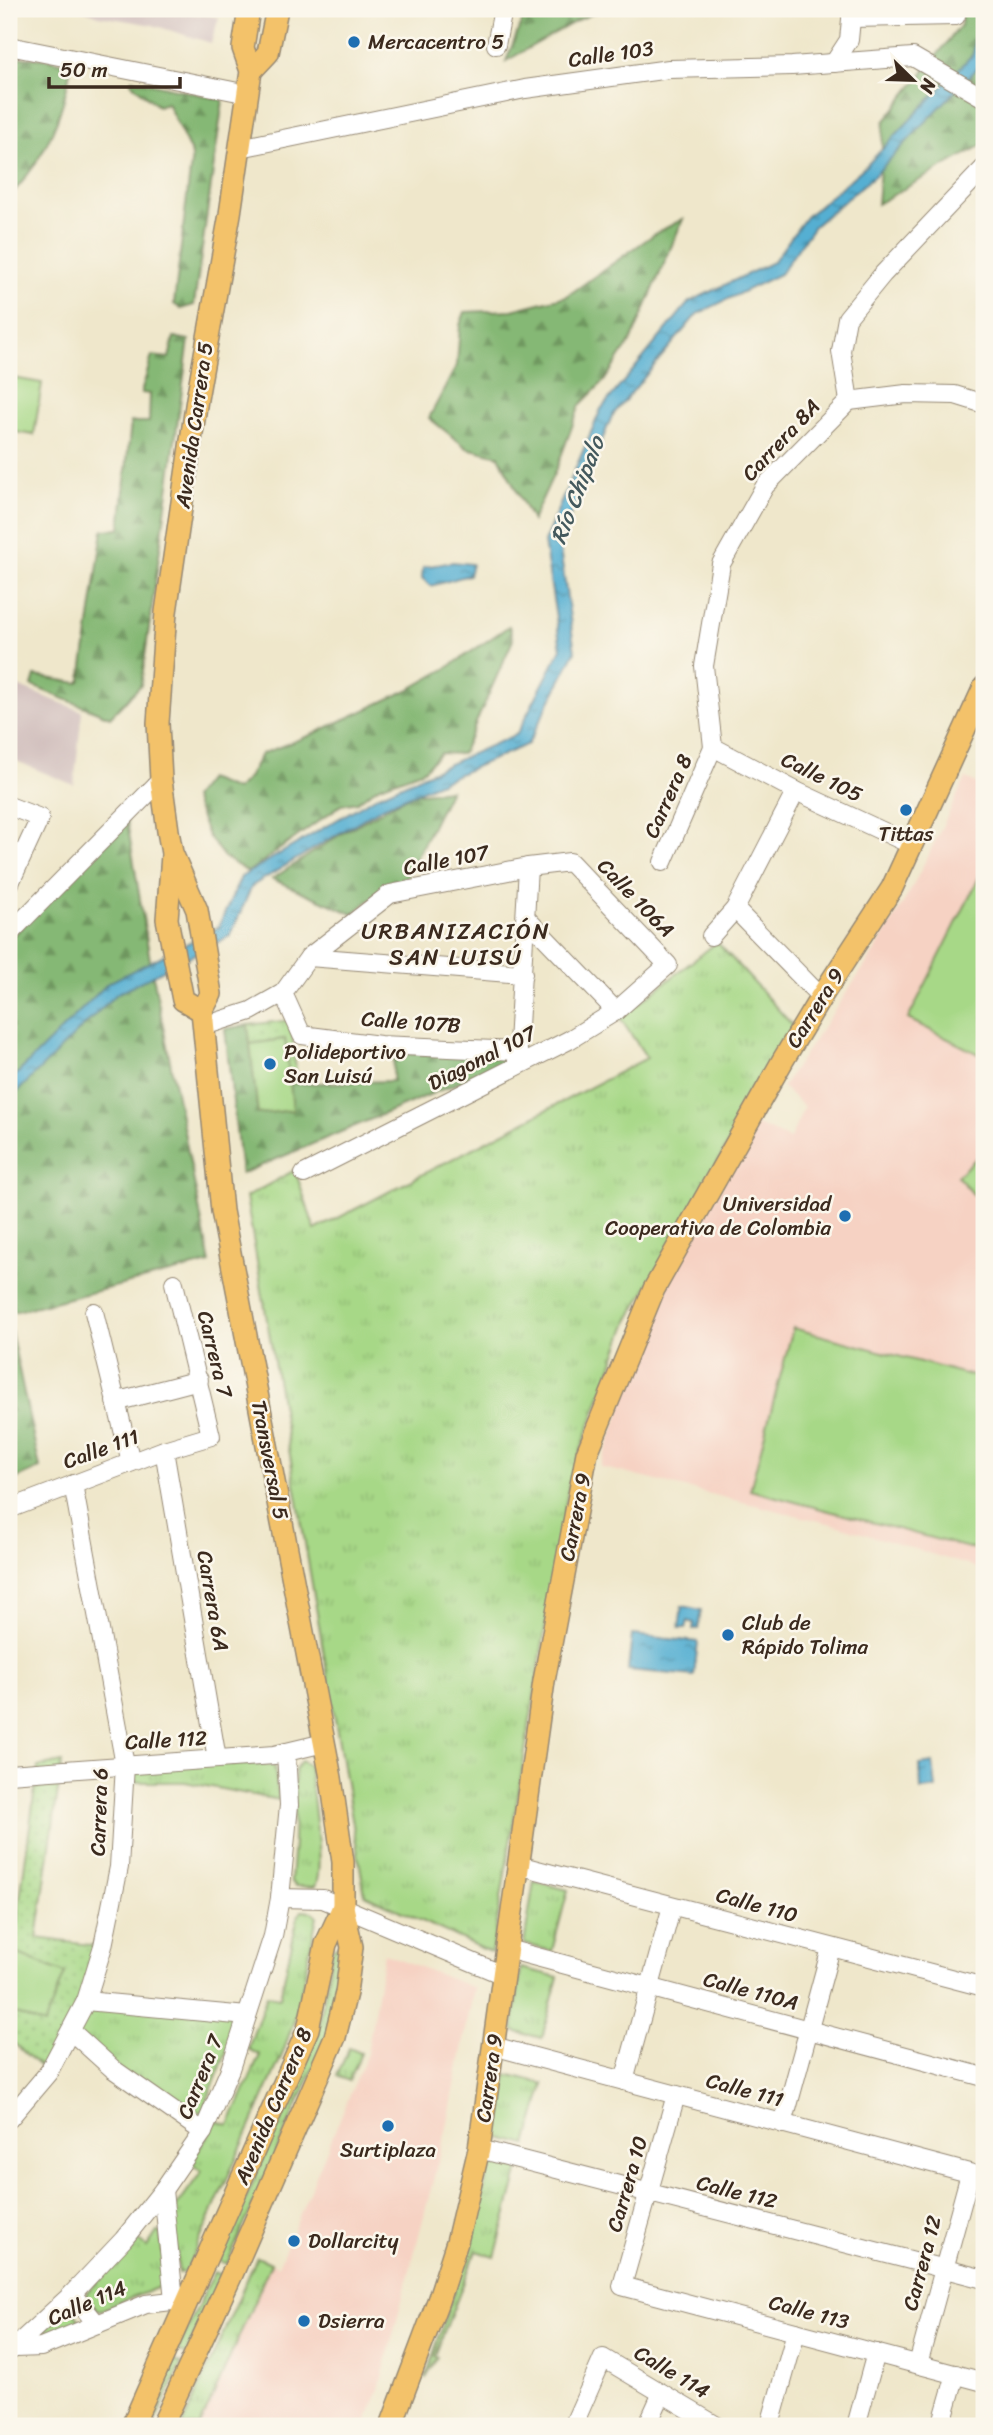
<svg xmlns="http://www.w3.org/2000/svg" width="993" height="2435" font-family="Sriracha,sans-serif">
<defs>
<pattern id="grass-tufts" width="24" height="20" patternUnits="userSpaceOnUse" patternTransform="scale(1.75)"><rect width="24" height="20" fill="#a7d887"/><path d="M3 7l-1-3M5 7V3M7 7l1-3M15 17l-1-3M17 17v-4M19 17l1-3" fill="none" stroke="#91ba74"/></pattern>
<pattern id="forest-firs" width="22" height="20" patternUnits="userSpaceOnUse" patternTransform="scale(1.75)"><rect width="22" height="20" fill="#85b874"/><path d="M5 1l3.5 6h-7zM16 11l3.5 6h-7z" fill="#6e965f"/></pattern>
<pattern id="park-dots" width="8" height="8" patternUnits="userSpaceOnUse" patternTransform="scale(1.75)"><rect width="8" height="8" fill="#a7d887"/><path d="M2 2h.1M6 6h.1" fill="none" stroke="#91ba74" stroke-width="1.8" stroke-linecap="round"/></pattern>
<pattern id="water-ripples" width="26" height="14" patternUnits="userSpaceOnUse" patternTransform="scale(1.75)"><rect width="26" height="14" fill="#54afd2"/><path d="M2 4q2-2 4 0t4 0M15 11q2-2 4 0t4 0" fill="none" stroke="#478faa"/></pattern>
</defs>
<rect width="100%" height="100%" fill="#fbf7ec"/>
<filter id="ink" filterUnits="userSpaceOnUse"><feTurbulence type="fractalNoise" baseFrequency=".0143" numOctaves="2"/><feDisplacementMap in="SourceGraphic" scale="14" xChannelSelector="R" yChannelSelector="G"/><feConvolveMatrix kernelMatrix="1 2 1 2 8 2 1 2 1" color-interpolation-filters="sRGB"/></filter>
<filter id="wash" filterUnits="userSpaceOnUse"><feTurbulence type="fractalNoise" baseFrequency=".00686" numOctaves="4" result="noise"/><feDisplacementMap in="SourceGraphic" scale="28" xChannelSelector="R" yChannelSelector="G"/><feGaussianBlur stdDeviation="1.57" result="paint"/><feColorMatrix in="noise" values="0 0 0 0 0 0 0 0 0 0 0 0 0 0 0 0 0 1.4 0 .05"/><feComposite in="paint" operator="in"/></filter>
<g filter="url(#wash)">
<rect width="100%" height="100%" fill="#efe7cb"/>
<g fill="#f6d2c3">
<path d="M966,778L984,787V1570L832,1524L600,1467L663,1293L755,1124L790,1139L804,1107L782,1087L873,954L912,888Z"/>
<path d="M384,1953L474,1988L447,2127L379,2389L365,2426H200L271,2263L278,2266L367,2054Z"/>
</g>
<g fill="#d1bfbd">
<path d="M80,9H180L195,14L219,17L211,43L153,25L99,16Z"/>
<path d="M9,683L82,711L74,785L9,758Z"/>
</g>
<g fill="url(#grass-tufts)" stroke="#718152" stroke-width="2">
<path d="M717,942L794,1027L628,1321L569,1483L492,1953L365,1895L246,1197L295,1170L315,1230L647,1058L620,1018Z"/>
<path d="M122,1760L274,1765L279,1800L185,1782H120Z"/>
<path d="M301,1761L309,1766C311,1786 326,1875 314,1887L296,1886L291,1881L294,1842L293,1841L295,1769Z"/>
<path d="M534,1881L568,1890L552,1951L524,1944Z"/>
<path d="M302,1911L313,1912L317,1916L297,2011L283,2053L186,2271L179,2273L171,2214L202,2171L191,2163L216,2121L229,2125L260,2055L248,2049L267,1995L280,1997L298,1916Z"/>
<path d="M339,1945L344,1949L328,2035L227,2264L219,2261L318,2032L333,1948Z"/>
<path d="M521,1968L558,1977L542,2038L513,2031Z"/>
<path d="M83,2003L243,2011L202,2113L109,2069L65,2038Z"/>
<path d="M349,2048L361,2053L349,2081L337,2076Z"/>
<path d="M507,2074L544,2084L527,2145L496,2137Z"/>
<path d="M491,2162L519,2169L495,2257L476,2251L435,2356L437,2358L425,2379L468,2248Z"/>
<path d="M157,2232H160L167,2284L101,2310L96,2309L87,2296V2292L134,2238L147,2247Z"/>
<path d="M257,2257L271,2263L200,2426H182Z"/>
<path d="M214,2272L222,2275L186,2355L177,2351Z"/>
<path d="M70,2308L79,2318L78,2322L41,2337L39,2335Z"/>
<path d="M173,2360L182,2364L153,2426H143Z"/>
</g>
<g fill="url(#forest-firs)" stroke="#607149" stroke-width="2">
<path d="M527,9H603L578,20L506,61Z"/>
<path d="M962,9H984V144L877,204L884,122L961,25Z"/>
<path d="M13,57L47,59L71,65C64,114 44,161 9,197V58Z"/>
<path d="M132,79L223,100L194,305L181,309L174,304L192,155L167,103L158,106L131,83Z"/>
<path d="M683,219L632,339L604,381L580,405L557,467L532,521L499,456L467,448L429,418L457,365L460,325L465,312L512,310L567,296L656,233Z"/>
<path d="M174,337L189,340L141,685L110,717L32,686L35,676L78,683L81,680L103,530L120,529L131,422H149L150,394L141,393L152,356L169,358Z"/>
<path d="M509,626L513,640L462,754L440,753L424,770L378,787L357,802L341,805L248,872L224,857L208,836L193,798L208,779L236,790L248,778L261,754L311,735L410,689L447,668Z"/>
<path d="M450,790L403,885C380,892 371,897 353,914L272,879L344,832L412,794Z"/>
<path d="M127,821L150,960L210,1263L9,1313V940Z"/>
<path d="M248,1025L258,1114L293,1110L290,1084L393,1081L394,1053L519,1057L241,1174L225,1029Z"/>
<path d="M9,1323L40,1468L9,1482Z"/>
</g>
<g fill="url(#park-dots)" stroke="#718152" stroke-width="2">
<path d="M291,1020L297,1084H290L285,1039L250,1044L248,1025Z"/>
<path d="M62,1762L37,1938L98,1946L83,2003L45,2071L9,2039V1934L15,1935L38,1767Z"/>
</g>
<g fill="#a7d887" stroke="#718152" stroke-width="2">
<path d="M13,378L42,383L34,435L9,431V403Z"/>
<path d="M984,868V1057L908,1019Z"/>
<path d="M285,1039L293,1110L258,1114L250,1044Z"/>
<path d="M984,1151V1206L957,1176Z"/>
<path d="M793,1328L984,1379V1552L750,1490Z"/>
<path d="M9,1950L65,1973L44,2025L9,2011Z"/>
</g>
<g fill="url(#water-ripples)" stroke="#486c78" stroke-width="2">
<path d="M978,9H984V61L874,176L814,226L780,274L697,314L612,416L559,543L575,652L528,744L383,807L252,886L230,936L116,994L9,1100V1082L108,983L218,928L241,877L377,796L517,734L561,649L544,542L601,409L689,302L773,262L806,217L867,165L973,54Z"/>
<path d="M453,562L472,564L469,575L431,586L422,578L423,567Z"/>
<path d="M682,1606L701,1610L698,1629H693L694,1623L688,1621L686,1628H679Z"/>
<path d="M632,1635L698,1642L694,1676L628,1670Z"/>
<path d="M933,1763L936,1788L921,1790L920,1765Z"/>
</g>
</g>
<g filter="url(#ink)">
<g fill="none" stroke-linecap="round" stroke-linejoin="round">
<defs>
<g id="minor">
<path d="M851,18L956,16V9"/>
<path d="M496,45L503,9"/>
<path d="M9,46L248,94"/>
<path d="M834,63L849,40L852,9"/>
<path d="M240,148L525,89L669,69L792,66L913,57L984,98"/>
<path d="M849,401L841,351L847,318L883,274L984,168"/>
<path d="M849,401L906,394L955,395L984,404"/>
<path d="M713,747L796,791L912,845"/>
<path d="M9,806L40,818L9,885"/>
<path d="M663,862L713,747L704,666L721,564L765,486L849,401"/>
<path d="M735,909L821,997"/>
<path d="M526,918L616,1011"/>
<path d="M9,934L161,780"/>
<path d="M711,936L735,909L796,791"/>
<path d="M309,957L523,974"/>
<path d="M283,993L302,1035L380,1045L518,1051"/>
<path d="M204,1026L251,1011L283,993L309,957L390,894L528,867L570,862L668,965L616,1011L569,1040L304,1174"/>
<path d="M517,1062L528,867"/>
<path d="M94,1312L131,1462"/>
<path d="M115,1402L199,1380"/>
<path d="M164,1450L217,1759"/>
<path d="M9,1509L164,1450L211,1436L174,1283"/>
<path d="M9,1774L274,1755L324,1743"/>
<path d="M518,1865L984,1987"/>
<path d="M280,1898L323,1899L503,1975"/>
<path d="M507,1949L984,2077"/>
<path d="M86,2001L247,2016"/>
<path d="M71,2031L113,2069L203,2132"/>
<path d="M493,2046L984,2177"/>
<path d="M624,2081L672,1906"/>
<path d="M676,2095L622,2286L984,2382"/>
<path d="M9,2119L48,2073L86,2001L103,1946L119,1867L125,1765L73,1484"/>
<path d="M783,2124L831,1948"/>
<path d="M479,2149L984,2279"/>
<path d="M163,2190L174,2300"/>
<path d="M72,2294L97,2324"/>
<path d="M12,2343L15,2348L41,2347L146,2304L189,2299"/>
<path d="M9,2352L72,2294L123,2240L163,2190L203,2132L230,2069L273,1936L280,1898L289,1805L286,1752"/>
<path d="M918,2364L970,2174"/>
<path d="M772,2418L796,2332"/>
<path d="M573,2426L603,2358L717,2426"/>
<path d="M647,2426L662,2393"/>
<path d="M856,2426L876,2353"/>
<path d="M941,2426L956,2374"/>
</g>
<g id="major">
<path d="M251,71L268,53L277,9"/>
<path d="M172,855L167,919L183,1000L202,1011"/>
<path d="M132,2426L308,2029L326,1944L343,1907"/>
<path d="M162,2426L233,2272L335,2037L346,1993L352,1947L343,1907V1862L331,1778L222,1211L202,1011L211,994L197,910L172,853L168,831L161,780L158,723L166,612L197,399L230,214L251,71L243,48L249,9"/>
<path d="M391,2426L438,2301L457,2242L479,2149L544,1681L587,1453L654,1289L783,1060L821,997L892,888L984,687"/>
</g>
</defs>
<use href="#minor" stroke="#958874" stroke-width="20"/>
<use href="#major" stroke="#958874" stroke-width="24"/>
<use href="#minor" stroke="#fff" stroke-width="18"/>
<use href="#major" stroke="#f3c26a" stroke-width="21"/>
</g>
</g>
<g fill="#1f6fb2" stroke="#fbf7ec" stroke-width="2.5">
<circle cx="354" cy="42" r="7"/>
<circle cx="906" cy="810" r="7"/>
<circle cx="270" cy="1064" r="7"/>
<circle cx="845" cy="1216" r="7"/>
<circle cx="728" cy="1635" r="7"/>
<circle cx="388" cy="2126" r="7"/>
<circle cx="294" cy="2241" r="7"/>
<circle cx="304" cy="2321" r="7"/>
</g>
<g text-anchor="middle" stroke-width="5" stroke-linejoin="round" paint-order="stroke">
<g font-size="21" fill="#3b2a1e" stroke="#fbf7ec" text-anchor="start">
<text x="368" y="49">Mercacentro 5</text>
<text x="906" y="841" text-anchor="middle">Tittas</text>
<text x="284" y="1059">Polideportivo<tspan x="284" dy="24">San Luisú</tspan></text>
<text x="831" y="1211" text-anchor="end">Universidad<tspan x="831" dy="24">Cooperativa de Colombia</tspan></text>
<text x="742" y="1630">Club de<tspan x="742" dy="24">Rápido Tolima</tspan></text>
<text x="388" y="2157" text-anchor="middle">Surtiplaza</text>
<text x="308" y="2248">Dollarcity</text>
<text x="318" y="2328">Dsierra</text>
</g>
<g font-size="21" fill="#3b2a1e" stroke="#fbf7ec">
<text transform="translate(611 54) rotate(-8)" y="7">Calle 103</text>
<text transform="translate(194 425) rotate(-82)" y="7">Avenida Carrera 5</text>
<text transform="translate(781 440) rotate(-47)" y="7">Carrera 8A</text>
<text transform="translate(822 777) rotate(26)" y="7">Calle 105</text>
<text transform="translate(668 796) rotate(-66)" y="7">Carrera 8</text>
<text transform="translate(446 860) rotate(-11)" y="7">Calle 107</text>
<text transform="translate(636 898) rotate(46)" y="7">Calle 106A</text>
<text transform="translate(815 1008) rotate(-58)" y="7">Carrera 9</text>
<text transform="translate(411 1022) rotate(4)" y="7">Calle 107B</text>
<text transform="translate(482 1058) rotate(-27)" y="7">Diagonal 107</text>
<text transform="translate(215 1354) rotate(76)" y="7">Carrera 7</text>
<text transform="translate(101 1449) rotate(-20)" y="7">Calle 111</text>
<text transform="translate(270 1460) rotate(79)" y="7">Transversal 5</text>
<text transform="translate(575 1517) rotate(-79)" y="7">Carrera 9</text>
<text transform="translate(213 1601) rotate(80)" y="7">Carrera 6A</text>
<text transform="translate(166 1740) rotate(-3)" y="7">Calle 112</text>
<text transform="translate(99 1812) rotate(-88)" y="7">Carrera 6</text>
<text transform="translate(757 1905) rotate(15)" y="7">Calle 110</text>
<text transform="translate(751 1991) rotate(15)" y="7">Calle 110A</text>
<text transform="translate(200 2077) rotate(-68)" y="7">Carrera 7</text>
<text transform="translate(489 2078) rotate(-82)" y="7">Carrera 9</text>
<text transform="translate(745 2090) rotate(15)" y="7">Calle 111</text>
<text transform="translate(273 2106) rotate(-67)" y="7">Avenida Carrera 8</text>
<text transform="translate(627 2184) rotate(-74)" y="7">Carrera 10</text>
<text transform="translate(737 2192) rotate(14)" y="7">Calle 112</text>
<text transform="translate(922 2263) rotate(-75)" y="7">Carrera 12</text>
<text transform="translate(87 2303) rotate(-23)" y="7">Calle 114</text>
<text transform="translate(809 2312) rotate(15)" y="7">Calle 113</text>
<text transform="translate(672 2372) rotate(31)" y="7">Calle 114</text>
</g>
<g font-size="23" font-style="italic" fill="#44595d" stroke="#fbf7ec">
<text transform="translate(577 490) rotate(-69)" y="8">Río Chipalo</text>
</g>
<g font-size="23" letter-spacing="2" fill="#3b2a1e" stroke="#fbf7ec">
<text x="456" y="939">URBANIZACIÓN<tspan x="456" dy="26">SAN LUISÚ</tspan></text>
</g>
</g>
<rect width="993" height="2435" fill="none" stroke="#fbf7ec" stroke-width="35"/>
<g transform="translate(913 80) rotate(113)" stroke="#fbf7ec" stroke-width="5" paint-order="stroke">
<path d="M0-5L12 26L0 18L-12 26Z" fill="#3b2a1e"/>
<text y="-10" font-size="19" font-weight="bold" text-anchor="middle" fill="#3b2a1e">N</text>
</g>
<path d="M49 77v10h131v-10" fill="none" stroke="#3b2a1e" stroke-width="3.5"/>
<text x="60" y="77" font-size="21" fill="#3b2a1e" stroke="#fbf7ec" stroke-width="5" paint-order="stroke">50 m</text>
</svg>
